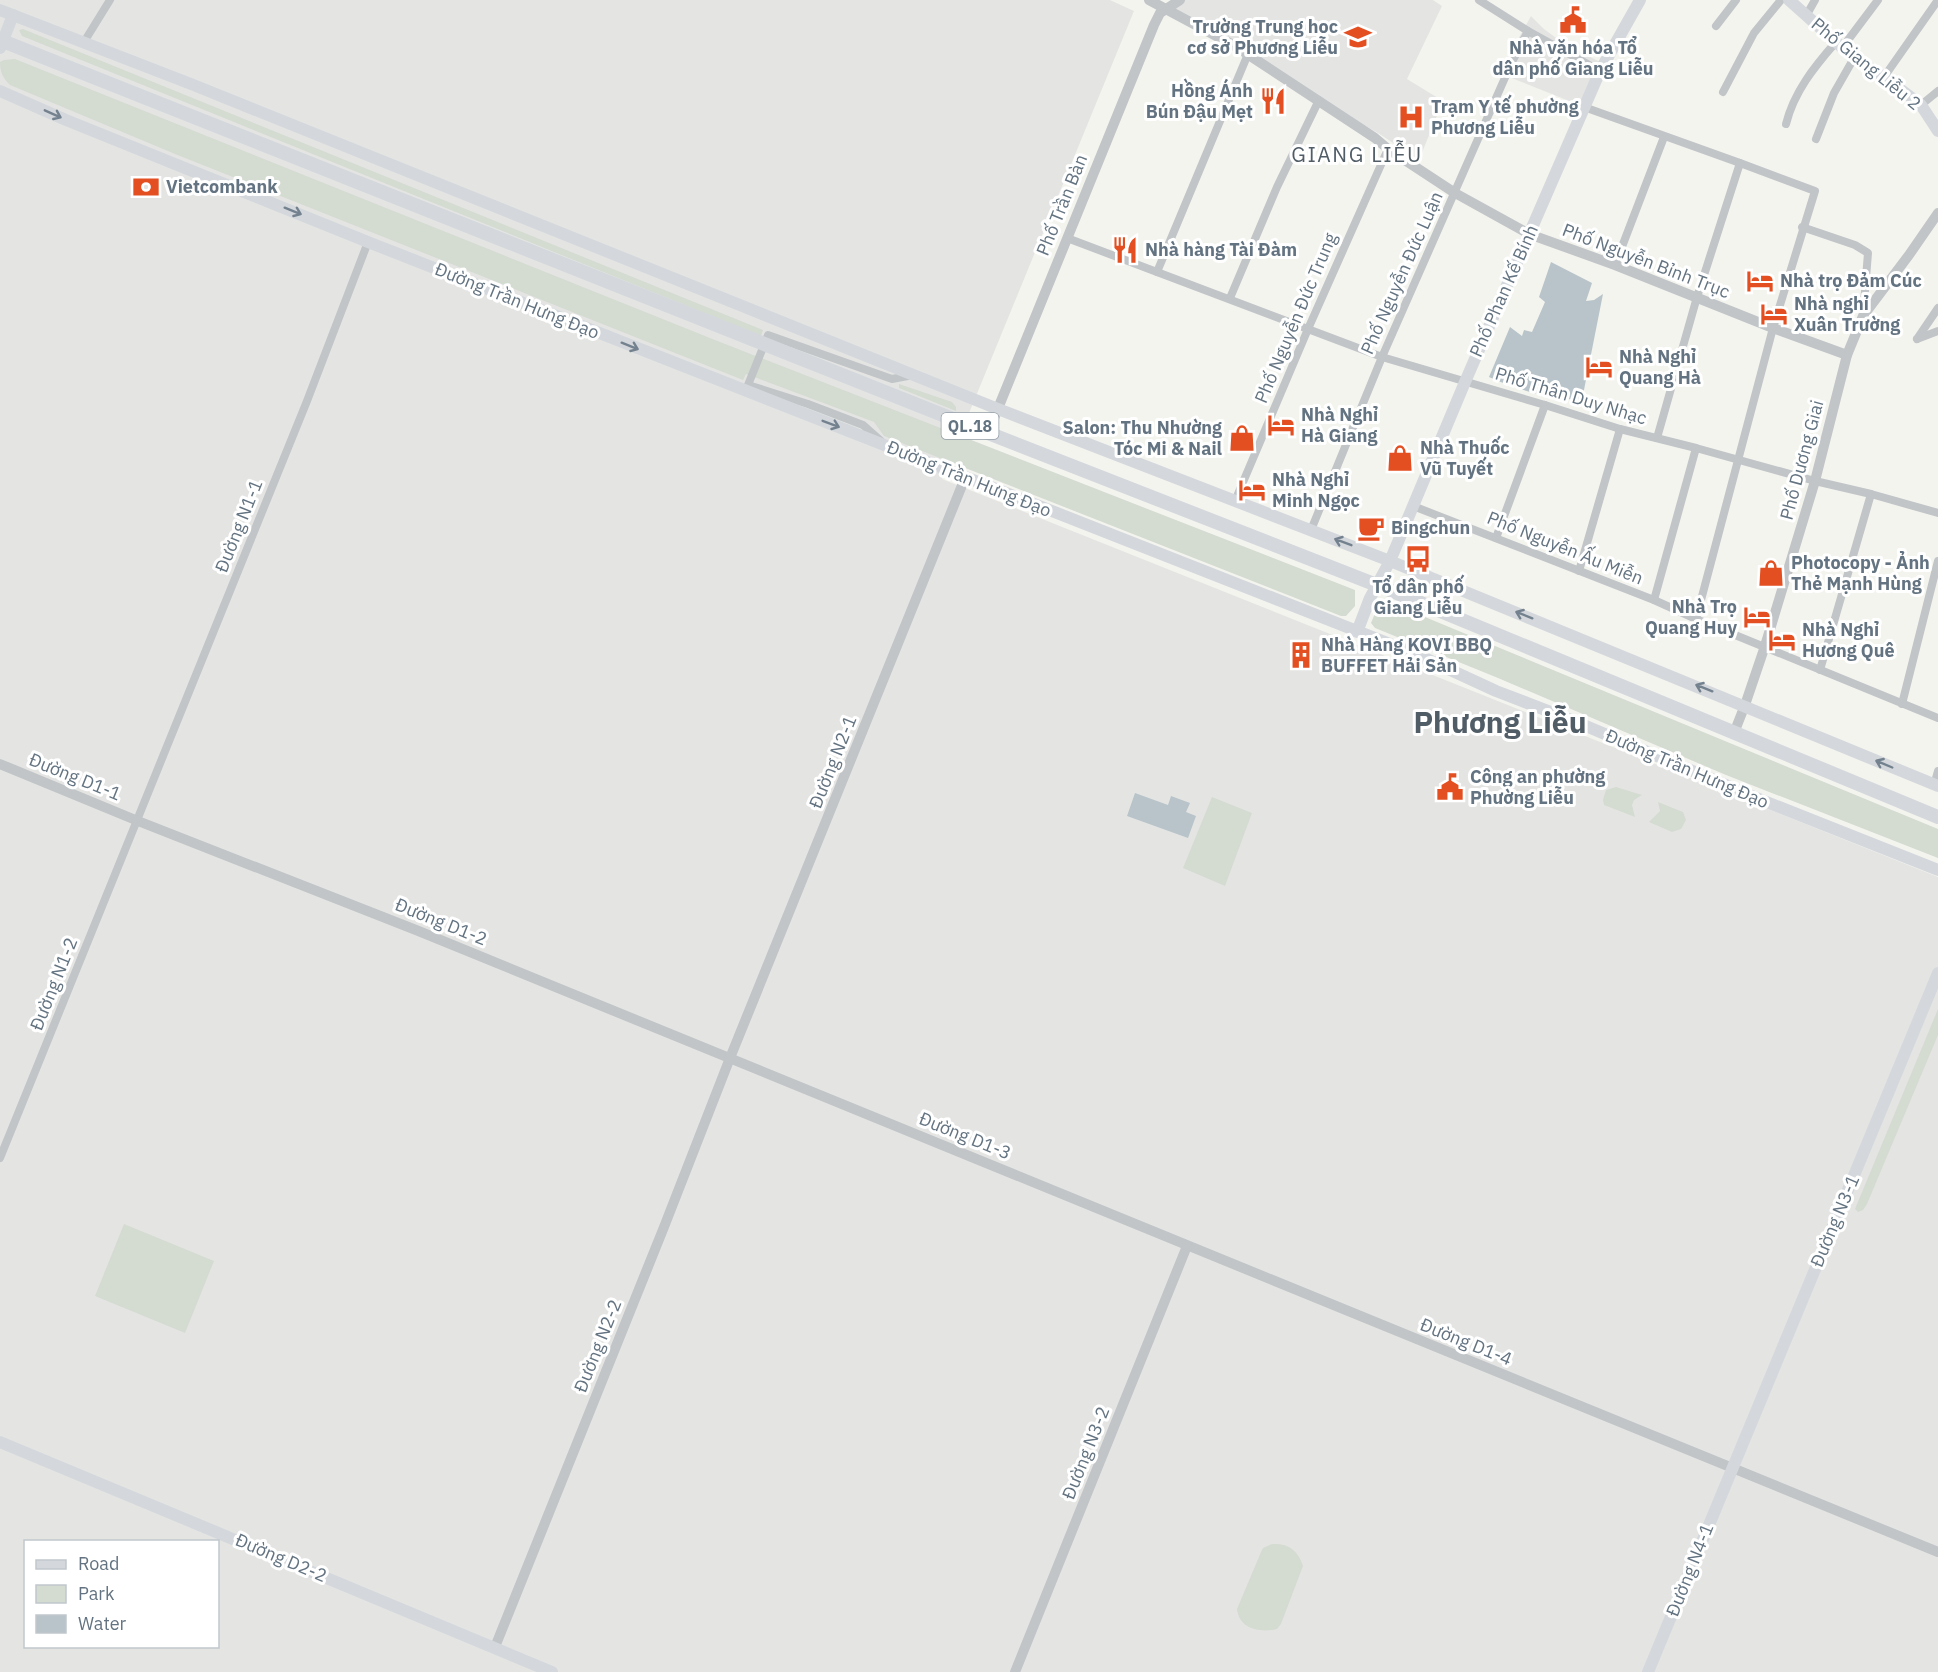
<svg xmlns="http://www.w3.org/2000/svg" width="1938" height="1672" font-family="'IBM Plex Sans',sans-serif">
<rect width="100%" height="100%" fill="#f4f4ef"/>
<g fill="#e4e5e3" fill-rule="evenodd">
<path d="M0,0H1110L1134,11L942,479L1938,877V1672H0ZM26,1542H218V1646H26Z"/>
<path d="M1180,0H1433L1442,6L1407,79L1443,101L1419,160L1378,133L1319,100L1166,8Z"/>
<path d="M1531,16L1544,29L1563,43L1604,64L1584,107L1499,73Z"/>
</g>
<g fill="#d4dbd1">
<path d="M23,29L763,330L761,336L22,36L19,30Z"/>
<path d="M15,59L715,340L1355,590V606L1346,616H1341L884,436L874,422L746,374L743,380L175,154L10,85C3,78 0,73 0,62L4,60Z"/>
<path d="M899,384L952,402L956,407V411L899,388Z"/>
<path d="M1380,601L1391,603L1938,829V858L1726,775L1498,678L1375,628L1371,623Z"/>
<path d="M1616,787L1642,795L1634,800L1632,805L1635,817L1604,805L1603,800L1606,790Z"/>
<path d="M1212,797L1252,813L1225,886L1183,868Z"/>
<path d="M1658,802L1683,812L1686,820L1681,829L1672,832L1649,822L1660,811Z"/>
<path d="M1938,1009V1035L1867,1204L1863,1210L1858,1212L1855,1209Z"/>
<path d="M124,1224L214,1261L185,1333L95,1296Z"/>
<path d="M1272,1544C1288,1543 1298,1550 1303,1566L1281,1624L1277,1629C1260,1633 1239,1629 1237,1609L1261,1552L1263,1548Z"/>
</g>
<g fill="#b8c4c9">
<path d="M1551,262L1592,283L1586,301L1594,300L1603,294L1582,400C1549,399 1518,390 1489,377L1510,327L1522,336L1524,330L1532,332L1545,302L1539,297Z"/>
<path d="M1135,793L1168,805L1171,796L1190,803L1186,812L1196,816L1188,838L1127,816Z"/>
</g>
<g fill="none" stroke-linecap="round" stroke-linejoin="round">
<g stroke="#c1c5c8" stroke-width="8">
<path d="M1479,0L1528,31L1600,71"/>
<path d="M1806,16L1815,0"/>
<path d="M1716,26L1736,0"/>
<path d="M84,42L110,0"/>
<path d="M1842,48L1878,0"/>
<path d="M1884,77L1938,0"/>
<path d="M1723,92L1754,33L1781,0"/>
<path d="M1921,105L1938,91"/>
<path d="M1584,107L1740,163L1697,297L1657,438"/>
<path d="M1786,124C1794,92 1814,67 1836,42"/>
<path d="M1816,139L1834,93L1854,58"/>
<path d="M1802,227L1855,245L1868,253L1863,316"/>
<path d="M1067,238L1382,357L1545,405L1620,429L1696,448L1815,481L1871,494L1938,513"/>
<path d="M1615,265L1664,137"/>
<path d="M1157,272L1248,54"/>
<path d="M1230,298L1277,187L1319,100"/>
<path d="M1917,339L1938,308"/>
<path d="M1917,339L1938,331"/>
<path d="M881,441L863,425L808,404L748,385L768,335L892,379L913,375"/>
<path d="M1235,501L1308,329L1388,149"/>
<path d="M1413,506L1654,600L1696,619L1938,718"/>
<path d="M1311,530L1382,357L1511,64L1528,31"/>
<path d="M1496,538L1545,405"/>
<path d="M1579,571L1620,429"/>
<path d="M1654,600L1696,448"/>
<path d="M1696,619L1773,328L1815,191L1740,163"/>
<path d="M1820,670L1871,494"/>
<path d="M1902,704L1938,561"/>
<path d="M1934,785L1938,771"/>
<path d="M0,1158L307,401L368,242"/>
</g>
<g stroke="#c1c5c8" stroke-width="10">
<path d="M1149,0L1235,46L1375,138L1388,149L1455,193L1529,234L1615,265L1773,328L1847,355"/>
<path d="M988,433L1154,25L1160,13L1180,0"/>
<path d="M1734,733L1745,705L1765,646L1815,481L1847,355L1863,316L1909,255L1938,213"/>
<path d="M0,764L138,821L416,930L1938,1552"/>
<path d="M495,1647L664,1227L730,1058L965,478"/>
<path d="M1015,1672L1187,1246"/>
</g>
<g stroke="#d4d8dc" stroke-width="12">
<path d="M1789,0L1854,58L1884,77L1921,105L1938,131"/>
<path d="M0,10L191,84L998,409L1390,561L1938,786"/>
<path d="M0,48L13,15"/>
<path d="M0,91L66,120L368,242L1418,655L1496,691L1574,721L1759,799L1938,870"/>
<path d="M1357,632L1370,598L1390,561L1465,382L1600,71L1640,0"/>
<path d="M0,1442L552,1672"/>
<path d="M1648,1672L1938,973"/>
</g>
<path stroke="#d4d8dc" stroke-width="14" d="M0,40L988,433L1392,591L1938,817"/>
</g>
<defs><path id="oneway-shaft" d="M-6 0H5M1.5-3L5.5 0L1.5 3" fill="none" stroke-width="1.6" stroke-linecap="round" stroke-linejoin="round" transform="scale(1.5)"/></defs>
<g stroke="#74828f">
<use href="#oneway-shaft" transform="translate(53 114) rotate(24)"/>
<use href="#oneway-shaft" transform="translate(293 211) rotate(22)"/>
<use href="#oneway-shaft" transform="translate(630 346) rotate(22)"/>
<use href="#oneway-shaft" transform="translate(831 424) rotate(21)"/>
<use href="#oneway-shaft" transform="translate(1343 542) rotate(-159)"/>
<use href="#oneway-shaft" transform="translate(1524 615) rotate(-158)"/>
<use href="#oneway-shaft" transform="translate(1704 688) rotate(-158)"/>
<use href="#oneway-shaft" transform="translate(1884 764) rotate(-157)"/>
</g>
<defs>
<symbol id="civic-bare" viewBox="-9 -9 18 18"><path d="M-.6-6.5H3V-4.5H.6V-3L4-1V1h2V6H-6V1h2V-1L-.6-3ZM-1.2 2.5V6h2.4V2.5Z" fill="#e34f21" stroke="#fff" stroke-width="2.5" paint-order="stroke"/></symbol>
<symbol id="school-bare" viewBox="-9 -9 18 18"><path d="M0-5L7-2L0 1L-7-2ZM-4 1L0 2.5L4 1V4Q0 6-4 4Z" fill="#e34f21" stroke="#fff" stroke-width="2.5" paint-order="stroke"/></symbol>
<symbol id="restaurant-bare" viewBox="-9 -9 18 18"><path d="M-5-6h1v4h1v-4h1v4h1v-4h1v5L-1.5 .5V6h-2V.5L-5-1ZM5-6V6H3V1.5H1.5Q1.5-4 5-6Z" fill="#e34f21" stroke="#fff" stroke-width="2.5" paint-order="stroke"/></symbol>
<symbol id="hospital-bare" viewBox="-9 -9 18 18"><path d="M-5-5h3v3.5h4V-5h3V5h-3V1.5h-4V5h-3Z" fill="#e34f21" stroke="#fff" stroke-width="2.5" paint-order="stroke"/></symbol>
<symbol id="bank-bare" viewBox="-9 -9 18 18"><path d="M-6-4H6V4H-6ZM0-2.3a2.3 2.3 0 1 0 0 4.6a2.3 2.3 0 1 0 0-4.6Z" fill="#e34f21" stroke="#fff" stroke-width="2.5" paint-order="stroke"/></symbol>
<symbol id="hotel-bare" viewBox="-9 -9 18 18"><path d="M-6-4.5h1.5V1H6V5H4.5V3h-9V5H-6ZM-4 0a1.8 1.8 0 1 1 3.6 0ZM.5 0V-2.5h3Q6-2.5 6 0Z" fill="#e34f21" stroke="#fff" stroke-width="2.5" paint-order="stroke"/></symbol>
<symbol id="shop-bare" viewBox="-9 -9 18 18"><path d="M-5-2.5h2.3a2.7 3.5 0 0 1 5.4 0H5L5.5 6h-11ZM-1.5-2.5h3a1.5 2.3 0 0 0-3 0Z" fill="#e34f21" stroke="#fff" stroke-width="2.5" paint-order="stroke"/></symbol>
<symbol id="cafe-bare" viewBox="-9 -9 18 18"><path d="M-5.5-4.5H6V0H3Q3 3.5 0 3.5H-2.5Q-5.5 3.5-5.5 0ZM3-3.2v2h1.7v-2ZM-6 4.5H4V6H-6Z" fill="#e34f21" stroke="#fff" stroke-width="2.5" paint-order="stroke"/></symbol>
<symbol id="bus-bare" viewBox="-9 -9 18 18"><path d="M-5-6H5V4H4V6H2V4H-2V6H-4V4H-5ZM-3.5-4V0h7V-4ZM-3.5 1.2v1.5H-2V1.2ZM2 1.2v1.5H3.5V1.2Z" fill="#e34f21" stroke="#fff" stroke-width="2.5" paint-order="stroke"/></symbol>
<symbol id="building-bare" viewBox="-9 -9 18 18"><path d="M-4-6H4V6H1V3H-1V6H-4ZM-2.5-4.3h1.7v1.8h-1.7ZM.8-4.3h1.7v1.8H.8ZM-2.5-1h1.7V.8h-1.7ZM.8-1h1.7V.8H.8Z" fill="#e34f21" stroke="#fff" stroke-width="2.5" paint-order="stroke"/></symbol>
</defs>
<g fill-rule="evenodd">
<use href="#civic-bare" x="1554" y="1" width="38" height="38"/>
<use href="#school-bare" x="1339" y="18" width="38" height="38"/>
<use href="#restaurant-bare" x="1254" y="82" width="38" height="38"/>
<use href="#hospital-bare" x="1392" y="98" width="38" height="38"/>
<use href="#bank-bare" x="127" y="168" width="38" height="38"/>
<use href="#restaurant-bare" x="1106" y="231" width="38" height="38"/>
<use href="#hotel-bare" x="1741" y="262" width="38" height="38"/>
<use href="#hotel-bare" x="1755" y="295" width="38" height="38"/>
<use href="#hotel-bare" x="1580" y="348" width="38" height="38"/>
<use href="#hotel-bare" x="1262" y="406" width="38" height="38"/>
<use href="#shop-bare" x="1223" y="419" width="38" height="38"/>
<use href="#shop-bare" x="1381" y="439" width="38" height="38"/>
<use href="#hotel-bare" x="1233" y="471" width="38" height="38"/>
<use href="#cafe-bare" x="1352" y="509" width="38" height="38"/>
<use href="#bus-bare" x="1399" y="540" width="38" height="38"/>
<use href="#shop-bare" x="1752" y="554" width="38" height="38"/>
<use href="#hotel-bare" x="1738" y="598" width="38" height="38"/>
<use href="#hotel-bare" x="1763" y="621" width="38" height="38"/>
<use href="#building-bare" x="1282" y="636" width="38" height="38"/>
<use href="#civic-bare" x="1431" y="768" width="38" height="38"/>
</g>
<g text-anchor="middle" stroke-width="6" stroke-linejoin="round" paint-order="stroke">
<rect fill="#fff" stroke="#929da7" stroke-width="1.5" x="941.5" y="413" width="57" height="26" rx="4.5"/>
<g font-size="16" font-weight="bold" fill="#637381">
<text x="970" y="432">QL.18</text>
</g>
<g font-size="18" font-weight="bold" fill="#637381" stroke="#fff" text-anchor="start">
<text x="1338" y="33" text-anchor="end">Trường Trung học<tspan x="1338" dy="21">cơ sở Phương Liễu</tspan></text>
<text x="1573" y="54" text-anchor="middle">Nhà văn hóa Tổ<tspan x="1573" dy="21">dân phố Giang Liễu</tspan></text>
<text x="1253" y="97" text-anchor="end">Hồng Ánh<tspan x="1253" dy="21">Bún Đậu Mẹt</tspan></text>
<text x="1431" y="113">Trạm Y tế phường<tspan x="1431" dy="21">Phương Liễu</tspan></text>
<text x="166" y="193">Vietcombank</text>
<text x="1145" y="256">Nhà hàng Tài Đàm</text>
<text x="1780" y="287">Nhà trọ Đảm Cúc</text>
<text x="1794" y="310">Nhà nghỉ<tspan x="1794" dy="21">Xuân Trường</tspan></text>
<text x="1619" y="363">Nhà Nghỉ<tspan x="1619" dy="21">Quang Hà</tspan></text>
<text x="1301" y="421">Nhà Nghỉ<tspan x="1301" dy="21">Hà Giang</tspan></text>
<text x="1222" y="434" text-anchor="end">Salon: Thu Nhường<tspan x="1222" dy="21">Tóc Mi &amp; Nail</tspan></text>
<text x="1420" y="454">Nhà Thuốc<tspan x="1420" dy="21">Vũ Tuyết</tspan></text>
<text x="1272" y="486">Nhà Nghỉ<tspan x="1272" dy="21">Minh Ngọc</tspan></text>
<text x="1391" y="534">Bingchun</text>
<text x="1791" y="569">Photocopy - Ảnh<tspan x="1791" dy="21">Thẻ Mạnh Hùng</tspan></text>
<text x="1418" y="593" text-anchor="middle">Tổ dân phố<tspan x="1418" dy="21">Giang Liễu</tspan></text>
<text x="1737" y="613" text-anchor="end">Nhà Trọ<tspan x="1737" dy="21">Quang Huy</tspan></text>
<text x="1802" y="636">Nhà Nghỉ<tspan x="1802" dy="21">Hương Quê</tspan></text>
<text x="1321" y="651">Nhà Hàng KOVI BBQ<tspan x="1321" dy="21">BUFFET Hải Sản</tspan></text>
<text x="1470" y="783">Công an phường<tspan x="1470" dy="21">Phường Liễu</tspan></text>
</g>
<g font-size="18" fill="#637381" stroke="#fff">
<text transform="translate(1866 64) rotate(39)" y="6">Phố Giang Liễu 2</text>
<text transform="translate(1062 205) rotate(-68)" y="6">Phố Trần Bàn</text>
<text transform="translate(1646 261) rotate(21)" y="6">Phố Nguyễn Bỉnh Trục</text>
<text transform="translate(1402 273) rotate(-66)" y="6">Phố Nguyễn Đức Luận</text>
<text transform="translate(1504 291) rotate(-66)" y="6">Phố Phan Kế Bính</text>
<text transform="translate(517 301) rotate(22)" y="6">Đường Trần Hưng Đạo</text>
<text transform="translate(1296 318) rotate(-67)" y="6">Phố Nguyễn Đức Trung</text>
<text transform="translate(1571 396) rotate(17)" y="6">Phố Thân Duy Nhạc</text>
<text transform="translate(1802 460) rotate(-75)" y="6">Phố Dương Giai</text>
<text transform="translate(969 479) rotate(22)" y="6">Đường Trần Hưng Đạo</text>
<text transform="translate(239 526) rotate(-68)" y="6">Đường N1-1</text>
<text transform="translate(1565 548) rotate(22)" y="6">Phố Nguyễn Ấu Miễn</text>
<text transform="translate(833 762) rotate(-68)" y="6">Đường N2-1</text>
<text transform="translate(1687 769) rotate(23)" y="6">Đường Trần Hưng Đạo</text>
<text transform="translate(75 777) rotate(22)" y="6">Đường D1-1</text>
<text transform="translate(441 922) rotate(22)" y="6">Đường D1-2</text>
<text transform="translate(54 984) rotate(-68)" y="6">Đường N1-2</text>
<text transform="translate(965 1136) rotate(22)" y="6">Đường D1-3</text>
<text transform="translate(1835 1221) rotate(-67)" y="6">Đường N3-1</text>
<text transform="translate(1466 1342) rotate(22)" y="6">Đường D1-4</text>
<text transform="translate(598 1346) rotate(-68)" y="6">Đường N2-2</text>
<text transform="translate(1086 1453) rotate(-68)" y="6">Đường N3-2</text>
<text transform="translate(281 1558) rotate(23)" y="6">Đường D2-2</text>
<text transform="translate(1690 1570) rotate(-68)" y="6">Đường N4-1</text>
</g>
<g font-size="21" letter-spacing="1.5" fill="#505c66" stroke="#fff">
<text x="1357" y="162">GIANG LIỄU</text>
</g>
<g font-size="30" font-weight="bold" fill="#505c66" stroke="#fff">
<text x="1500" y="733">Phương Liễu</text>
</g>
</g>
<rect x="24" y="1540" width="195" height="108" fill="#ffffff" stroke="#c1c7cd" stroke-width="1.5"/>
<rect x="36" y="1560" width="30" height="9" fill="#d4d8dc" stroke="#c1c7cd" stroke-width="1.5"/>
<text x="78" y="1570" font-size="18" fill="#637381">Road</text>
<rect x="36" y="1585" width="30" height="18" fill="#d4dbd1" stroke="#c1c7cd" stroke-width="1.5"/>
<text x="78" y="1600" font-size="18" fill="#637381">Park</text>
<rect x="36" y="1615" width="30" height="18" fill="#b8c4c9" stroke="#c1c7cd" stroke-width="1.5"/>
<text x="78" y="1630" font-size="18" fill="#637381">Water</text>
</svg>
